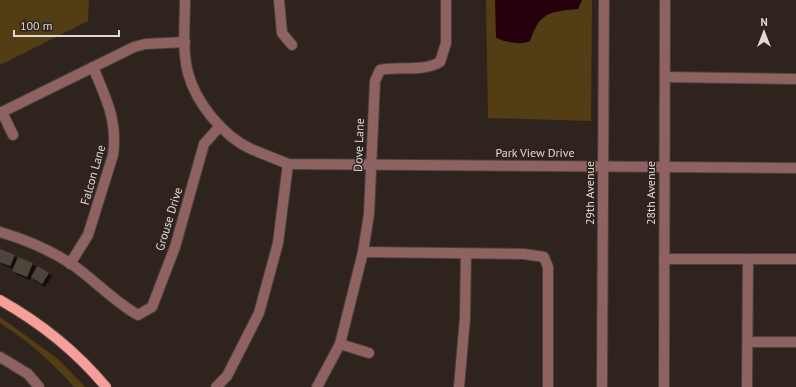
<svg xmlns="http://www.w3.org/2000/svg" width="796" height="387" font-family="'PT Sans',sans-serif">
<defs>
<filter id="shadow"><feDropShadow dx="3" dy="3" stdDeviation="0" flood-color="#0009"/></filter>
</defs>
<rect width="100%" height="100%" fill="#2f231e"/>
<g fill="#533d14">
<path d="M0,0H89L88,21L0,65Z"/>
<path d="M486,0H592L591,121L488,118Z"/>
<path d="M0,317L58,359L85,387H74C52,362 28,341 0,323Z"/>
</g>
<path fill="#27000d" d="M495,0H582L578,9C549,12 540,12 530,41C519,46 507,42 496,38Z"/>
<g fill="#4e443b" filter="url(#shadow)">
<path d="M0,249L15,255L10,266L0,262Z"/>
<path d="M18,257L33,263L27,277L12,271Z"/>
<path d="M38,266L49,273L42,284L31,277Z"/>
</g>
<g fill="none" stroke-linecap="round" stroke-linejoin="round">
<defs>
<g id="minor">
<path d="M185,0C185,24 182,50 188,73C196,103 223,136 251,149C263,154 276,159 288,164L796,168"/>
<path d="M279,0L282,33L292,45"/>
<path d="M665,77L796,79"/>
<path d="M2,112L13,135"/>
<path d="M0,113L134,47L145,44L185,42"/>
<path d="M0,232C24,239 48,249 70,263C94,279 113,301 138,315L152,307L175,247L204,144L220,126"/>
<path d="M363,252L524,254L544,257L548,267V387"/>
<path d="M664,259H796"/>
<path d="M70,264L88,235L113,155C118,120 106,99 93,67"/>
<path d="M748,342H796"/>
<path d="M340,344L369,353"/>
<path d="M0,357L28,374L39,387"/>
<path d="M216,387L227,376L259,313L278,243L288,164"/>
<path d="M317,387L340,344L363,252L369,214L375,81L380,70C399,66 423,72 440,62L446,43V0"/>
<path d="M459,387L465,318L466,254"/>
<path d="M602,387L604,0"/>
<path d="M664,387L665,0"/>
<path d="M747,387L748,259"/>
</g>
<path id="major" d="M0,300C41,323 76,351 106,387"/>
</defs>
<use href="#minor" stroke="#4b403b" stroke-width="12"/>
<use href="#major" stroke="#4b403b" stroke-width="12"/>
<use href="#minor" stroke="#8d6260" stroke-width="10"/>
<use href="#major" stroke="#f69e9a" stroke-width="10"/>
</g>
<g text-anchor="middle" stroke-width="3" stroke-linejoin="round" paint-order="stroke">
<g font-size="12" fill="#e1d8d5" stroke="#2f231e">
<text transform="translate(359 145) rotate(-88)" y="4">Dove Lane</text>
<text x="535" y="157">Park View Drive</text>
<text transform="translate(93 175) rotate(-74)" y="4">Falcon Lane</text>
<text transform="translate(590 193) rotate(-90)" y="4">29th Avenue</text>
<text transform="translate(651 193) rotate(-90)" y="4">28th Avenue</text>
<text transform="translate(169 219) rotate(-73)" y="4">Grouse Drive</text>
</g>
</g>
<g transform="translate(764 32)" stroke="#2f231e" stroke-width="3" paint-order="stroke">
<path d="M0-3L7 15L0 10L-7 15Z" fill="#e1d8d5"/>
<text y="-6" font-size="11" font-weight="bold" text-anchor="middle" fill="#e1d8d5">N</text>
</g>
<path d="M14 30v6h105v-6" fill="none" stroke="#e1d8d5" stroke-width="2"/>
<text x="20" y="30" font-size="12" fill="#e1d8d5" stroke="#2f231e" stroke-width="3" paint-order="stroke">100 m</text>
</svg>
